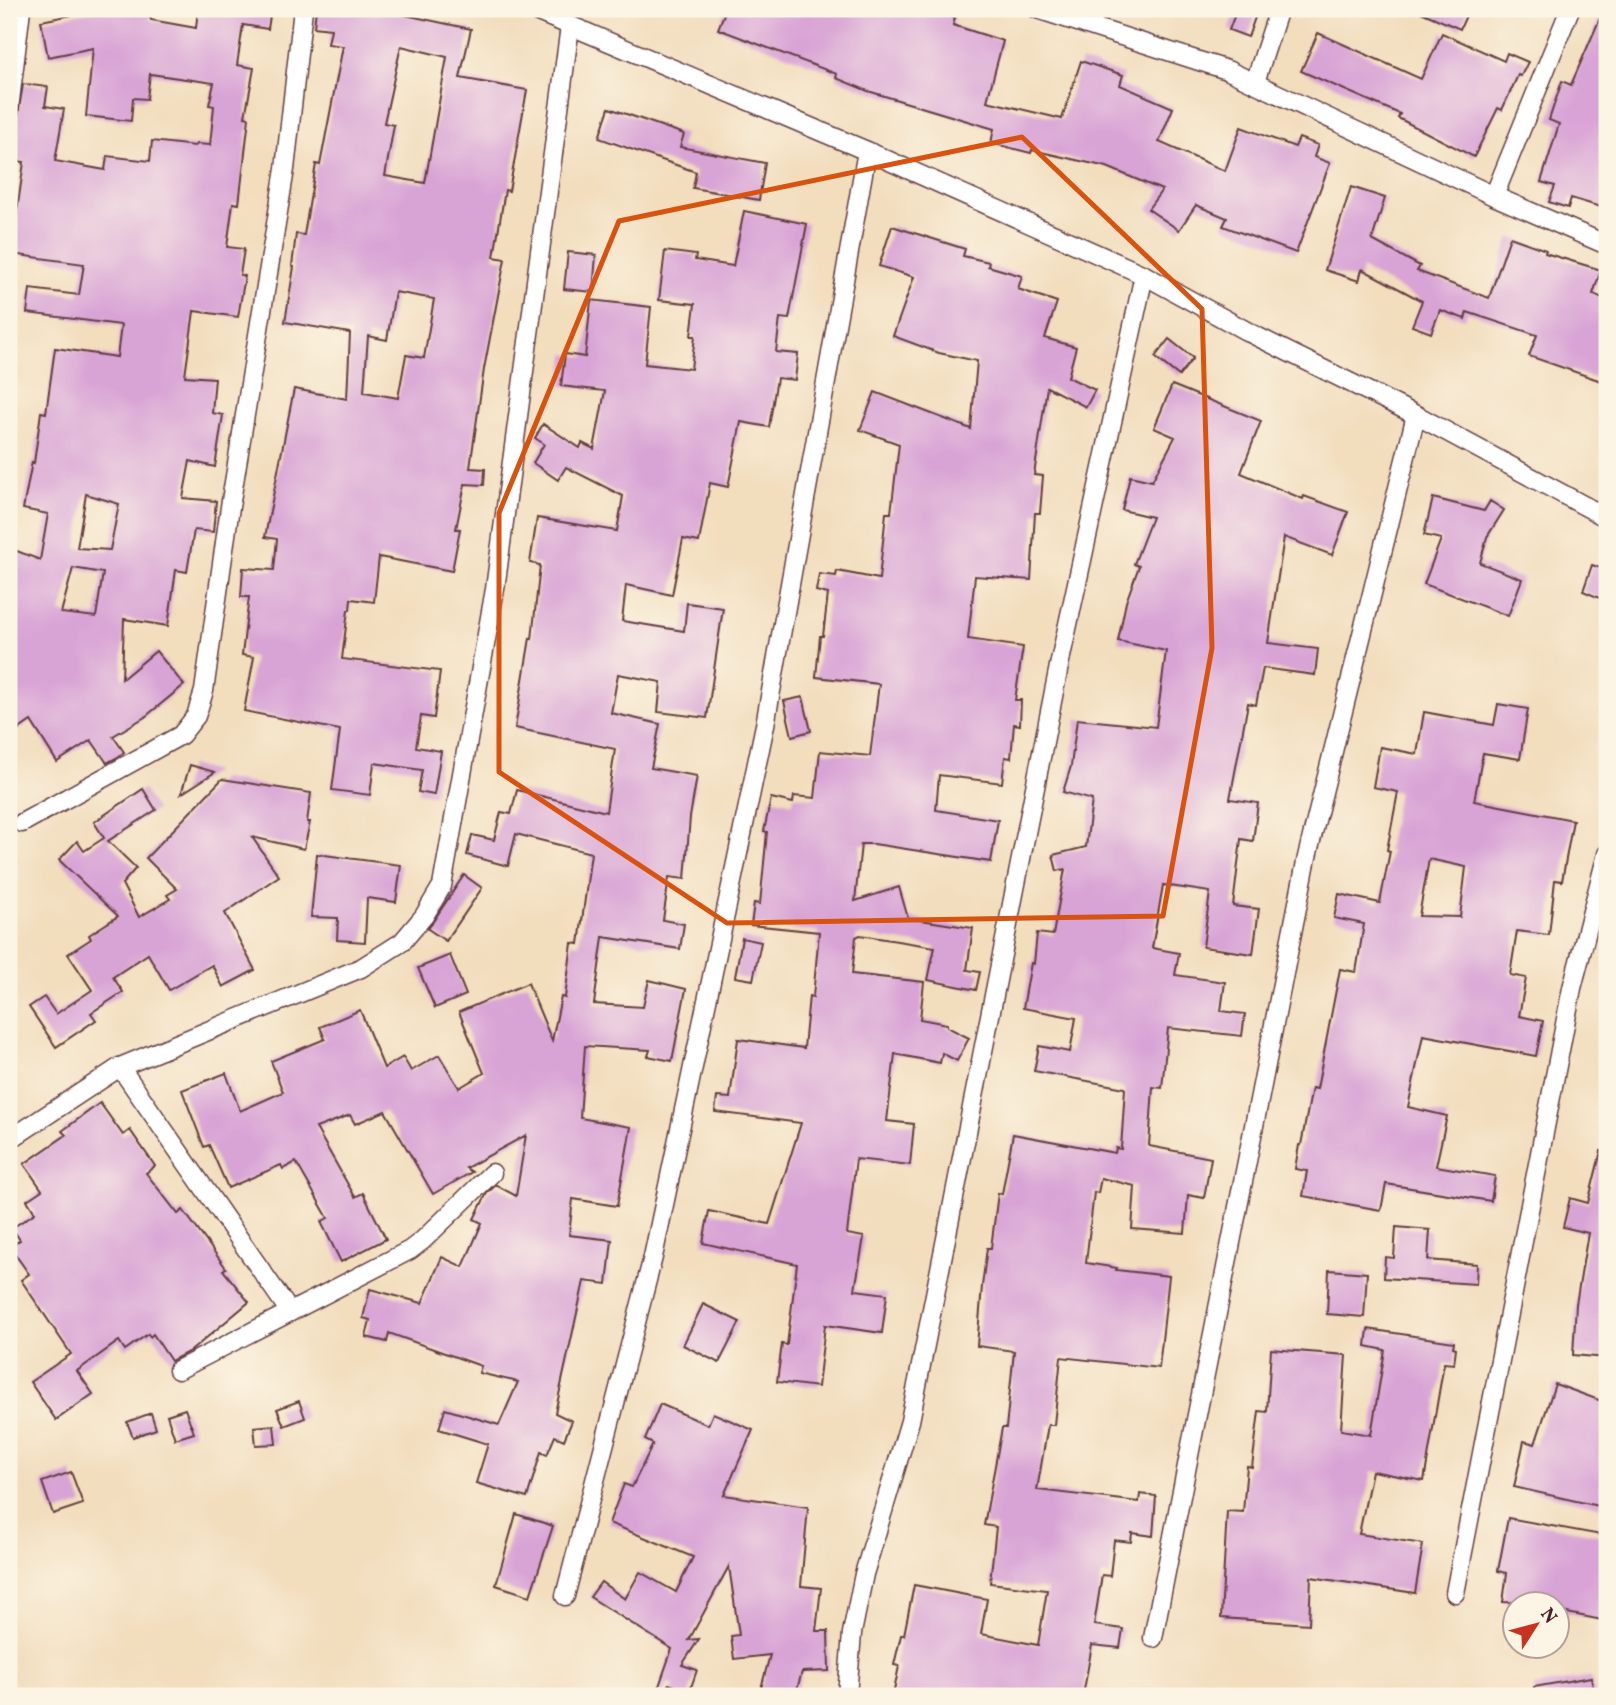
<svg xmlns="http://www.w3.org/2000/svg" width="1616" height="1705" font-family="Vollkorn,serif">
<rect width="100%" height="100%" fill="#fcf5e5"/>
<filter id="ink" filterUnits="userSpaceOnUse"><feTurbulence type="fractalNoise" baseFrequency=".0143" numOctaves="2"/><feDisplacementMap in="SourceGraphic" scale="14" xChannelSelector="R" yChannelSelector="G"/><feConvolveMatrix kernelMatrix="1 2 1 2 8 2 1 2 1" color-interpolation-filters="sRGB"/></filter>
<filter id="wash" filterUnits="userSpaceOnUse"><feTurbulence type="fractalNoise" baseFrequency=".00686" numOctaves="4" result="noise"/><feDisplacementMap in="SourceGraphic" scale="28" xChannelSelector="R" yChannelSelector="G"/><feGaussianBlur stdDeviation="1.57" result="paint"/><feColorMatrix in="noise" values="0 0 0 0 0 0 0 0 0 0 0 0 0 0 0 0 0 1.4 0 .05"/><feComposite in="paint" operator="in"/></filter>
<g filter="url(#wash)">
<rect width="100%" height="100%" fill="#f2ddbd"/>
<g id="blocks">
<g fill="#d8a3d5" fill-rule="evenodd">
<path d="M103,9H148L151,20L196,28L198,9H271L268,29L243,25L237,65L254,68L245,117L249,118L239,204L233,203L227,247L244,249L240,275L245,276L238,317L194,311L185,376L215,378L212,413L223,415L215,467L190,461L183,498L216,501L213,532L194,530L187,572L176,570L168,626L124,619L122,679L156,651L184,685L145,717L113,736L124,752L118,757L107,763L91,740L57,762L31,721L15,732L9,722V548L40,560L48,514L23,509L32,462L34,463L41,412L46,413L55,348L117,357L121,325L27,313L30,289L79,295L84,264L11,254L24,162L9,161V120L18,115L23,84L48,87L45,106L64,109L55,161L105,170L107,156L150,161L152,141L195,146L196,144L210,145L214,106L209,105L214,83L150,74L147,99L133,98L131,121L86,116L93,48L48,57L41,21ZM86,494L119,504L110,550L77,548ZM73,568L103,573L96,617L61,613Z"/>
<path d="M316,9H377L471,29L460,78L527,90L509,191L505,190L494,257L505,259L484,369L470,468L485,469L484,485L465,484L456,529H460L452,571L379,557L374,602L351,599L350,610H348L342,659L440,671L434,718L421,716L416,747L441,751L434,795L418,792L422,770L374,763L370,795L332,790L340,730L244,711L254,657L242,655L249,597H241L243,568L274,570L277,539L265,537L294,389L347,399L350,333L285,322L294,267L292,266L296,234L304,235L316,164L320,165L343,46L328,44L331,29L314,27ZM401,46L447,57L425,183L385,176L394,125L384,123ZM395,292L434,299L424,358L406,355L398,398L364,392L368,336L387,340Z"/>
<path d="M726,9H927L955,18L953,25L1003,41L987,101L1062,119L1081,61L1123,75L1120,85L1173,108L1159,142L1225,171L1241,127L1295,147L1299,138L1318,145L1314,157L1330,163L1296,253L1223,226L1227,218L1196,205L1179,230L1148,209L1162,190L1107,167L1032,150L1031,153L991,143L994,129L868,91L836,78L837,74L718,29Z"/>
<path d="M1237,9H1258L1248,37L1229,30Z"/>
<path d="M1414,9H1469L1460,29Z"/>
<path d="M1604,9H1607V209L1571,198L1568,208L1549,202L1555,186L1541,182L1559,124L1549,120L1562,81L1571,85Z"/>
<path d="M1318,33L1421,79L1442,33L1504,61L1507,53L1528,62L1521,76L1518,75L1502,110L1498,108L1474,157L1398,118L1400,114L1301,71Z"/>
<path d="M609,108L684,134L680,147L765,163L759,200L693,188L696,172L599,138Z"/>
<path d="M1351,187L1385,198L1372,240L1420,266L1417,271L1489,298L1510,237L1546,250L1545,253L1601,270L1593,294L1607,300V383L1529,356L1537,335L1467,312L1465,319L1440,310L1431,333L1412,326L1422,301L1362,269L1359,281L1325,270Z"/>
<path d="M744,211L807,224L789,319L780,318L776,352L798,354L795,380L777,378L769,427L741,422L728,487L710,483L699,542L683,539L672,595L626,585L622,621L684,631L687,603L723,608L707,718L658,712L661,682L618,674L611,713L660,724L651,768L697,776L690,817L685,879L669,877L663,920L684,924L680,949L603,937L594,1004L643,1007L649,980L686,989L672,1061L648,1056L650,1050L585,1046L580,1118L631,1127L617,1206L573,1199L569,1235L612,1240L607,1284L584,1281L555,1413L572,1421L564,1440L555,1436L547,1455L541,1452L527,1498L476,1483L488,1444L439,1429L445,1409L499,1425L518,1382L479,1373L481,1366L389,1333L387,1342L366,1337L370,1320L363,1318L370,1289L422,1303L442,1257L463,1267L482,1223L474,1219L487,1193L496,1185L516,1196L526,1135L466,1168L472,1172L433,1194L385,1111L355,1124L350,1115L316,1128L355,1197L363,1193L386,1239L341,1262L321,1222L328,1218L296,1162L283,1169L281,1165L228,1188L209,1145L204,1147L182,1090L226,1073L240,1111L283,1092L271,1061L325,1039L320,1027L360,1010L384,1068L403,1057L411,1071L439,1055L459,1088L484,1073L459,1012L528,983L552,1041L561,997L565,998L572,943L579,944L591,853L516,834L508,866L467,855L472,835L494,840L501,812L511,814L517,790L606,812L615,749L515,728L530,638L532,639L540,565L530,563L537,518L617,531L623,496L566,467L558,480L533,463L544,444L535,438L543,424L580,448L582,443L594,449L605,391L561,386L565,354L585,357L591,300L651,307L645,364L691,369L695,336H691L695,304L659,300L665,251L696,255L695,260L733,266Z"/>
<path d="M892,226L965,249L963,256L989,262L988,266L1022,276L1018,289L1057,302L1045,338L1076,347L1068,377L1095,390L1086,407L1047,387L1034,475L1043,476L1040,513H1035L1031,580L975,576L968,639L1023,647L1015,700H1021L1020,725L1014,724L1011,758L1005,757L1002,783L939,775L936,810L998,820L991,862L874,844H861L855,901L899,887L908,918L973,928L967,970L980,972L976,990L928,980L935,947L860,935L856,937L852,974L924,982L920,1019L947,1024V1027L969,1038L957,1061L942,1053L940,1063L895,1054L887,1121L914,1124L910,1165L856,1159L847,1234L864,1237L855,1290L887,1294L882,1333L825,1325L818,1387L777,1382L782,1344L787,1345L797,1264L703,1243L709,1211L769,1224L801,1123L715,1112L717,1097L730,1098L738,1039L804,1048L809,996L813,997L819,932L751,925L754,903L760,904L767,832L764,831L771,798L793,803L794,796L815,798L820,751L870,756L879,684L816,677L820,636H823L828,594L816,591L819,574L836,576L837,571L879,579L886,513H891L899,444L860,430L875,392L971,429L977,361L939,353L893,336L914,277L879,266Z"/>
<path d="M568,252L596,255L593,292L564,289Z"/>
<path d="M1169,339L1193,358L1179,376L1155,357Z"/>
<path d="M1172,385L1261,421L1241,473L1303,499L1304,496L1348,512L1332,555L1284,537L1268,643L1318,649L1315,675L1263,668L1256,705L1248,703L1230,799L1258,803L1253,841L1241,839L1233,906L1259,909L1253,954L1203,947L1210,892L1163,885L1152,948L1179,953L1175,975L1225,982L1221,1011L1245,1014L1242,1036L1168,1028L1162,1088L1153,1087L1149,1146L1211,1158L1204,1198L1188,1195L1185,1233L1132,1229L1135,1186L1101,1178L1098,1193L1094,1192L1086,1263L1117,1268L1116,1270L1169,1276L1159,1368L1061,1357L1054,1425H1048L1037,1490L1139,1502L1140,1494L1156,1496L1153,1536L1132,1533L1131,1542L1114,1540L1110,1576L1102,1575L1094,1625L1123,1629L1120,1648L1092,1645L1083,1696H893L899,1666L894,1665L901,1635H904L914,1585L987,1599L981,1634L1038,1645L1047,1590L990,1583L996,1527L984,1525L1002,1428H1006L1014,1351L977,1346L982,1286L987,1248H991L998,1193L1002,1194L1013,1134L1115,1153L1116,1148L1121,1149L1125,1088L1034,1071L1039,1046L1070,1052L1076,1018L1023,1008L1031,963L1034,964L1037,933L1053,935L1065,869L1057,871L1053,855L1086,847L1092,800L1063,792L1071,766L1077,719L1156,727L1166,651L1118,641L1126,602L1139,566L1134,564L1152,517L1122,510L1130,476L1152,481L1175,437L1154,428Z"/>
<path d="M1433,498L1484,511L1490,501L1504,510L1487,537L1480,563L1522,579L1508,616L1424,584L1441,539L1424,535Z"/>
<path d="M1592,565L1607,570V590L1604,600L1583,591Z"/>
<path d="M803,697L811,731L792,736L784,701Z"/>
<path d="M1498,704L1528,709L1520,759L1483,753L1474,801L1573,820L1562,881L1555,880L1549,935L1517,931L1510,975L1526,978L1519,1016L1543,1021L1536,1056L1423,1035L1408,1107L1447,1116L1436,1166L1495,1176L1491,1201L1386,1184L1381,1210L1303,1196L1307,1171L1295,1169L1299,1145H1301L1312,1088L1317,1089L1340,969L1356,972L1364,924L1334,918L1339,894L1380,903L1390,851L1387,850L1398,792L1373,787L1380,747L1417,754L1424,712L1494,725ZM1429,859L1466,867L1460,917L1419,916Z"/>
<path d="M190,765L215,772L181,794Z"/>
<path d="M222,779L311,793L307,822H310L304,849L252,837L279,876L225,913L255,970L223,987L212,965L169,990L148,954L113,977L123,992L91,1013L96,1020L56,1047L29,1007L44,997L56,1014L92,990L68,954L91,939L89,935L118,916L59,860L77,841L84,851L104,838L94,822L143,789L156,810L108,841L136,868L122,884L139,917L170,899L167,895L177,889L146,858Z"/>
<path d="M317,854L401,865L396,902L367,898L365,942L337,940L338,918L311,917Z"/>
<path d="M464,875L482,888L446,941L428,929Z"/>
<path d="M742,938L761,942L753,980L735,977Z"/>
<path d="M450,955L466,995L435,1008L418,968Z"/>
<path d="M100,1103L123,1135L130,1130L155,1166L146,1173L178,1214L183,1210L226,1268L223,1270L249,1302L192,1350L171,1361L153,1334L150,1337L148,1334L125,1350L119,1341L77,1371L93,1394L56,1420L30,1382L71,1354L21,1280L29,1274L10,1247L20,1240L12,1228L35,1213L27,1200L42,1190L24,1164L66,1135L62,1131Z"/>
<path d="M1601,1151L1607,1152V1358L1573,1355L1576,1304L1588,1233L1563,1227L1570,1198L1588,1203Z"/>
<path d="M1396,1227L1430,1230L1428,1260L1477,1264L1476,1284L1384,1278L1385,1257L1394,1258Z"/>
<path d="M1329,1270L1367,1273L1364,1317L1327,1314Z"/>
<path d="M703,1304L740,1322L719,1363L683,1345Z"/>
<path d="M1368,1329L1454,1342L1453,1347L1456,1348L1454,1364L1444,1363L1424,1481L1372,1471L1359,1534L1423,1544L1415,1593L1311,1577L1309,1624L1221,1618L1227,1511L1243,1512L1247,1466L1252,1467L1259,1411L1267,1412L1271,1349L1346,1355L1341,1430L1371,1435L1385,1350L1366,1346Z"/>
<path d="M1555,1384L1607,1403V1508L1514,1487L1524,1441L1535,1444Z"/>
<path d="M299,1401L305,1418L284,1426L277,1409Z"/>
<path d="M660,1404L708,1425L713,1413L753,1430L724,1495L808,1507L801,1586L821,1588L816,1631H828L829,1671L802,1672L795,1696H759L770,1655L734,1659L731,1636L739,1635L729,1566L689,1640L699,1639L682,1665L697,1670L688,1696H669L674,1686L669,1684L662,1694L657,1692L672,1649L590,1597L601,1582L625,1599L640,1572L676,1592L693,1557L609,1523L624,1484L632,1487L653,1444L645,1440Z"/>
<path d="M185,1409L194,1433L175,1439L167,1415Z"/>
<path d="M151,1413L156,1429L133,1437L127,1422Z"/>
<path d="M274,1425L276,1444L256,1445L254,1427Z"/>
<path d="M71,1472L83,1504L53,1514L42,1482Z"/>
<path d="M516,1514L553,1526L530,1596L496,1585Z"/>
<path d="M1508,1518L1607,1536V1621L1557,1611V1604L1503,1602L1507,1573L1498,1571Z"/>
<path d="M1591,1677L1595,1696H1535L1534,1687Z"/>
</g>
</g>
</g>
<g filter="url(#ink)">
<use href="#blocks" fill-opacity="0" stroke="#633c41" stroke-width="2"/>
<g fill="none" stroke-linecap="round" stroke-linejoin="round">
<defs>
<g id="minor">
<path d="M531,9L867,151L1144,275L1250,333L1416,415L1607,518"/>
<path d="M1037,9L1227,70L1494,196L1607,245"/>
<path d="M1255,82L1279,9"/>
<path d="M9,109L21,9"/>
<path d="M1494,196L1570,9"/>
<path d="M22,823L181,735L196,716L204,691L230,507L285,169L303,9"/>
<path d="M120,1067L290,1312"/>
<path d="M9,1140L120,1067L361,968L402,942L424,916L442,886L495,589L570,26"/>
<path d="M178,1370L410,1250L423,1240L492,1173"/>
<path d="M1455,1593L1572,988L1607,854"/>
<path d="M565,1596L653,1257L765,725L867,151"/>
<path d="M1153,1638L1307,857L1416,415"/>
<path d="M847,1696L852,1633L864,1574L910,1421L1060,661L1144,275"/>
</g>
</defs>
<use href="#minor" stroke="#633c41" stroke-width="21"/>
<use href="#minor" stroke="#fff" stroke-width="18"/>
</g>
</g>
<path fill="none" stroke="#d8530f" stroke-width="5" stroke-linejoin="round" d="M1022,137L1202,309L1212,648L1163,916L727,923L499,772V513L619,221Z"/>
<rect width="1616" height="1705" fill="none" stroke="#fcf5e5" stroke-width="35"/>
<g transform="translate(1536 1625) rotate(54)"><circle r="33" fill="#fcf5e5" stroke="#b59f9b" stroke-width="2"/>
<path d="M0-5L12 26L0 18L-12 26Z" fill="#c8321e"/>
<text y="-10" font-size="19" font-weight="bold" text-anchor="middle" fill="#4a1f2b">N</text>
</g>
</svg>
